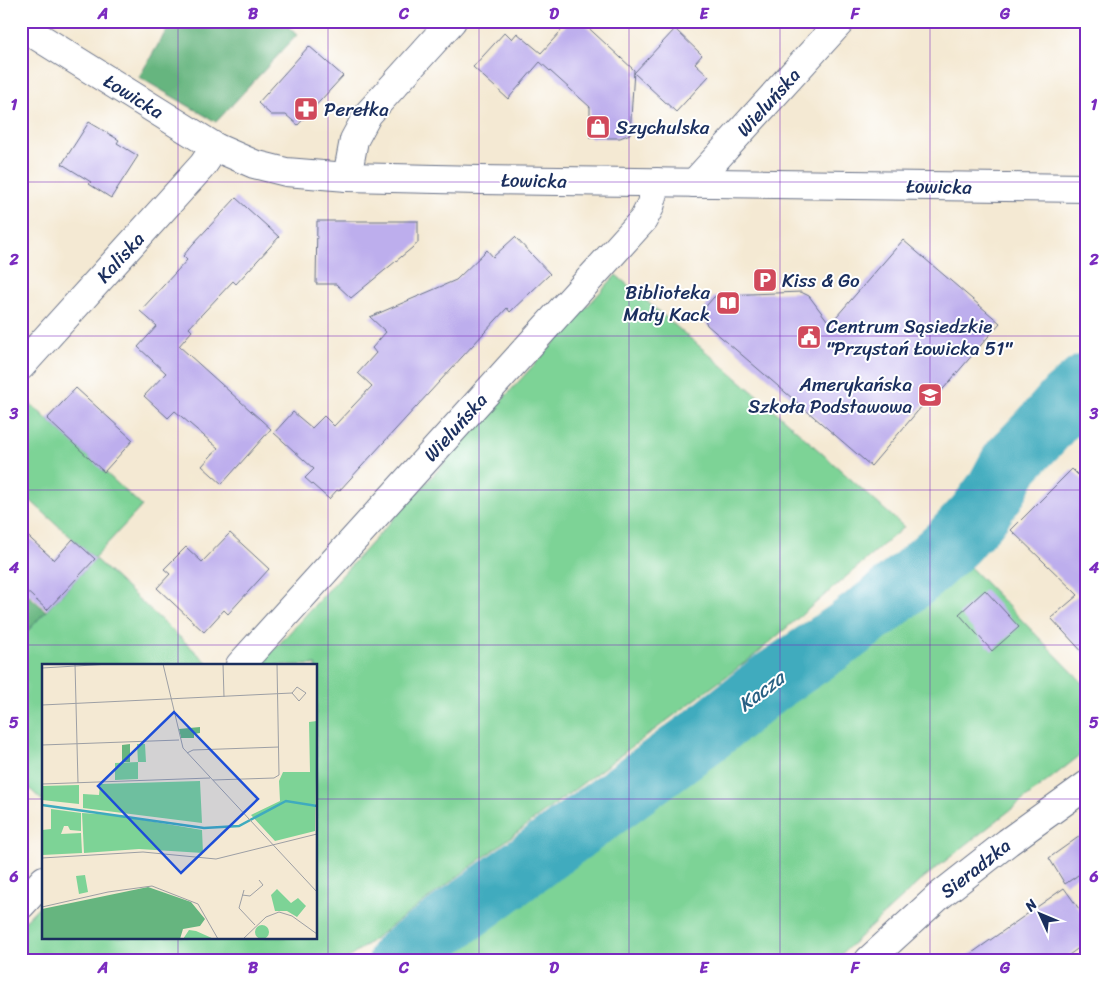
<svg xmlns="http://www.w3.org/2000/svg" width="1108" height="981" font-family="Sriracha,sans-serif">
<rect width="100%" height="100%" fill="#fff"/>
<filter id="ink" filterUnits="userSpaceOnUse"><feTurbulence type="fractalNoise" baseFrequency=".02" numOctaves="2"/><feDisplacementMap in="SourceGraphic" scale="10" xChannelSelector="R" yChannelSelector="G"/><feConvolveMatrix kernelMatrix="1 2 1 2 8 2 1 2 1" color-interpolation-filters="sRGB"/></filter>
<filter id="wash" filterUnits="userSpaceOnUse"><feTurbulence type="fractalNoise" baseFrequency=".0096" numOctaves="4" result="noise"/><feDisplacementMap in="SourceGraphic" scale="20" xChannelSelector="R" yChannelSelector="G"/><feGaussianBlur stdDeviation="1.12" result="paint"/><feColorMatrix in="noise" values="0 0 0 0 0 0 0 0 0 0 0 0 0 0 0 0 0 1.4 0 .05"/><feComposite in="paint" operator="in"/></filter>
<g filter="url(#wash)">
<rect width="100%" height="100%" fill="#f4e9d3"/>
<g fill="#7dd396" stroke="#4c817a">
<path d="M616,275L766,403L904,527L755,655L346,960H21V925L44,901V937H316V665H260Z"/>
<path d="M22,396L142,506L94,558L21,492Z"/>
<path d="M95,559L210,665H44V802L21,781V638Z"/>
<path d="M970,567L1087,687V750L921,880L835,960H423L743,733L867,637L955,573Z"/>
</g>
<g fill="#66b57f" stroke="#40726e">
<path d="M173,21H282L297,35L216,122L139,77L169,26Z"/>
<path d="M21,588L46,611L21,638Z"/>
</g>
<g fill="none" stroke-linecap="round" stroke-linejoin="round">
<path stroke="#3fabbe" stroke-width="61" d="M399,960L429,937L706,734L767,685L845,632L882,604L918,574L950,545L977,516L996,490L1011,462L1041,431L1067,401L1087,384"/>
</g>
<g id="blocks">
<g fill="#bdaeed">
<path d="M570,21H581L634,70L630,134L620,138H590V107L540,62L508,99L473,67L505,32L512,39L517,33L541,53Z"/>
<path d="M675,29L702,55L695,63L709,76L676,112L634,73Z"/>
<path d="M309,46L343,76L298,125L286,115H271L258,103Z"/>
<path d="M89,122L119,140L117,143L138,156L111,198L89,184L91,182L62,164Z"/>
<path d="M236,198L279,237L236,284L233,281L189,328L192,331L179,346L271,429L222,484L202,466L218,448L175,411L168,418L144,396L166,373L138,347L157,326L140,311L187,260L183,256L193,244Z"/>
<path d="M317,221H418V243L351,298L336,284H316Z"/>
<path d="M515,237L550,274L510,312L507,308L339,491L337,490L329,499L305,478L314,469L274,433L293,412L312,428L324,416L334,426L372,386L358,373L376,353L372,348L386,332L370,317L456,280L487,250L493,257Z"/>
<path d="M903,240L1000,323L938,395L928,399L871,466L707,325L704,317V311L707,305L714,297L724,295L801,292L809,296L830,324Z"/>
<path d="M76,388L133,440L104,472L47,419Z"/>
<path d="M1072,469L1087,484V657L1051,618L1078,595L1011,530Z"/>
<path d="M21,530L54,560L73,539L95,559L47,610L21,586Z"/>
<path d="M230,533L269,569L228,614L224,610L204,632L157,588L170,574L164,569L186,547L202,562Z"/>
<path d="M985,590L1019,627L992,651L959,614Z"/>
<path d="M1087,831V869L1065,884L1049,858Z"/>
<path d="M1064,888L1087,920V942L1062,960H962Z"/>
</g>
</g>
</g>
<g filter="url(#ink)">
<use href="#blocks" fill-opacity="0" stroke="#677087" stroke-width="1"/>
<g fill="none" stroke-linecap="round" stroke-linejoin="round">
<defs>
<g id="minor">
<path d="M21,26L215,147L254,164L286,172L347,177L480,180L1087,188"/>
<path d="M347,177L354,140L368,114L452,21"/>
<path d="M694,183L841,21"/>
<path d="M21,366L203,165L215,147"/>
<path d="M240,665L643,220L650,207L657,182"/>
<path d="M21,905L44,880"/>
<path d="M869,960L938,897L1008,842L1087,785"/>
</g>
</defs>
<use href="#minor" stroke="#677087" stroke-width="30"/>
<use href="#minor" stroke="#fff" stroke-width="28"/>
</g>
</g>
<path fill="none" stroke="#7b2cbf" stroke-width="1" stroke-opacity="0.55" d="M178,21V665M328,21V960M479,21V960M629,21V960M780,21V960M930,21V960M21,182H1087M21,336H1087M21,490H1087M21,645H1087M21,799H44M316,799H1087M178,937V960"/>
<defs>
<symbol id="pharmacy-square" viewBox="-11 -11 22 22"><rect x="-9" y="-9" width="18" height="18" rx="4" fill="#d1495b" stroke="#fff"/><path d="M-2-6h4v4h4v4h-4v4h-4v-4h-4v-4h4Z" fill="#fff"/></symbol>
<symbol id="shop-square" viewBox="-11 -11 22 22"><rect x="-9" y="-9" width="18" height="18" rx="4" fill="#d1495b" stroke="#fff"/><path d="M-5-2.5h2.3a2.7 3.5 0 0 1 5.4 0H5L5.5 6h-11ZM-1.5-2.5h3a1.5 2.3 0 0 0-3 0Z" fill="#fff"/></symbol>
<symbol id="parking-square" viewBox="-11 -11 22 22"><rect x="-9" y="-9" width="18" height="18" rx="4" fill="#d1495b" stroke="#fff"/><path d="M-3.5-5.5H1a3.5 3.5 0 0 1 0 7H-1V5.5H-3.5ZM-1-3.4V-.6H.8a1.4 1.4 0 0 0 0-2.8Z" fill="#fff"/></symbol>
<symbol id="library-square" viewBox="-11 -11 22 22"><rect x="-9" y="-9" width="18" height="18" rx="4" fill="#d1495b" stroke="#fff"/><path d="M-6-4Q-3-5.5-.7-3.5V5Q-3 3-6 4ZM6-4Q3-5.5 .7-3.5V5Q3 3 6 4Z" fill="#fff"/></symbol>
<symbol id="civic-square" viewBox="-11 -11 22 22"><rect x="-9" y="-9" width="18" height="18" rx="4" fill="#d1495b" stroke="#fff"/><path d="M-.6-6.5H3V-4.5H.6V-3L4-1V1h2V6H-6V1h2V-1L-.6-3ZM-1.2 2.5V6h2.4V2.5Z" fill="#fff"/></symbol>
<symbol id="school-square" viewBox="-11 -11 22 22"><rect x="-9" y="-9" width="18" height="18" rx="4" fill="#d1495b" stroke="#fff"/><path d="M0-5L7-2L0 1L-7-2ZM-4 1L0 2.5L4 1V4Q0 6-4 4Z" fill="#fff"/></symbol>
</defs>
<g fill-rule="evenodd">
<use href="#pharmacy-square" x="292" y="95" width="28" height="28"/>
<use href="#shop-square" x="584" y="113" width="28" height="28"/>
<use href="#parking-square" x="751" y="266" width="28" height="28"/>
<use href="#library-square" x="714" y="289" width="28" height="28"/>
<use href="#civic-square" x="795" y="323" width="28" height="28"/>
<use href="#school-square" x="916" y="381" width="28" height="28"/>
</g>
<g text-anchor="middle" stroke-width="4" stroke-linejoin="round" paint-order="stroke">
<g font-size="19" fill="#1b2f5e" stroke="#fff">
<text transform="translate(134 96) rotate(32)" y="7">Łowicka</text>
<text transform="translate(768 102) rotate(-48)" y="7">Wieluńska</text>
<text transform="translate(534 180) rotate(1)" y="7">Łowicka</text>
<text transform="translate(939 186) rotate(1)" y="7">Łowicka</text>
<text transform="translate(120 257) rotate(-48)" y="7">Kaliska</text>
<text transform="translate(455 427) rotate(-48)" y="7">Wieluńska</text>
<text transform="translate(975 868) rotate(-38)" y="7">Sieradzka</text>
</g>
<g font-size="19" fill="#1b2f5e" stroke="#fff" text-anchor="start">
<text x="324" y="116">Perełka</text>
<text x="616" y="134">Szychulska</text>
<text x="782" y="287">Kiss &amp; Go</text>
<text x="710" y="299" text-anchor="end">Biblioteka<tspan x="710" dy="22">Mały Kack</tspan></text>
<text x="826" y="333">Centrum Sąsiedzkie<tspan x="826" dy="22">"Przystań Łowicka 51"</tspan></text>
<text x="912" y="391" text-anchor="end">Amerykańska<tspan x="912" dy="22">Szkoła Podstawowa</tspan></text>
</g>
<g font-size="20" font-style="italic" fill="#296184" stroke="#fff">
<text transform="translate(761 691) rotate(-37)" y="7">Kacza</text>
</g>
</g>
<g transform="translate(42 664)">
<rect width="275" height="275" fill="#f4e9d3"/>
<path d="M275,57L273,167L233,177L209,151L238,137L237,117L241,108H268L267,58ZM95,80H103L104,98H96V115L73,116V99L96,98ZM158,117L160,159L41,144V130L57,131L58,120ZM37,121V140L0,136V122ZM9,145L39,149V167L28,166L26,162H22L19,170L39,169L40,189L0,191V166L9,165ZM40,149L72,151L160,166L161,189L97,185L42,189ZM43,211L46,228L37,230L34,212ZM235,225L249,239L256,234L264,242L255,253L245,247H233L229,231ZM213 268a7 7 0 1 1 14 0a7 7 0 1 1-14 0ZM147,266L154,267L172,275H141Z" fill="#7dd396"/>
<path d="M158,63V69L152,70V74H139L137,65ZM88,80V98H80V81ZM106,223L149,238L163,255L158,262L141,265L138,275H0V245Z" fill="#66b57f"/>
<path fill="none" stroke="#3fabbe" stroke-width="2.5" d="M0,141L162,164L197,162L244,137L275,142"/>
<path fill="none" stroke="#9d9fa4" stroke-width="1" d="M33,0L36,119M121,0L141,84L275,228M181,0L182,33M0,4L68,0M250,29L257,37L264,29M250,29L255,23L264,29M0,41L250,29M0,81L137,76M145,89L151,86L237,83M171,116L232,114L237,111L235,0M0,120L168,114M0,194L101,188L174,195L275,170M202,226L197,244L213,261M200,231L208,232L221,221L217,216M0,243L66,228L110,222L156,240L176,275M201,275L224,253L237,248L250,252L275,270"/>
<path fill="#1d4ed8" fill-opacity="0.15" stroke="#1d4ed8" stroke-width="2.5" d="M132,48L216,135L139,209L56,122Z"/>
<rect width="275" height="275" fill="none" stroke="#1b2f5e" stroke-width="2.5"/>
</g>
<rect width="1108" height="981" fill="none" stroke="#fff" stroke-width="55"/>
<g transform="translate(1040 914) rotate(314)" stroke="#ffffff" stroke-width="4" paint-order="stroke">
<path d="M0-4L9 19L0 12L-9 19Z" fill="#1b2f5e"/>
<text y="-8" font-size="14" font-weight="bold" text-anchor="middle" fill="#1b2f5e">N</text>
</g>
<rect x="28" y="28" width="1052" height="926" fill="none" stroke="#7b2cbf" stroke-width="2"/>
<g font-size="16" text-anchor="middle" font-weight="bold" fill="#7b2cbf">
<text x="103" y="19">A</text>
<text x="253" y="19">B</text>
<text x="404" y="19">C</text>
<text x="554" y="19">D</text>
<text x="704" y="19">E</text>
<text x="855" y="19">F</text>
<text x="1005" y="19">G</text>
<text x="14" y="110">1</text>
<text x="1094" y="110">1</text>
<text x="14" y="265">2</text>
<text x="1094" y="265">2</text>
<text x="14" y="419">3</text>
<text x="1094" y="419">3</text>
<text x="14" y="573">4</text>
<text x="1094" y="573">4</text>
<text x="14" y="728">5</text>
<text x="1094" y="728">5</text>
<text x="14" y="882">6</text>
<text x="1094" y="882">6</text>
<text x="103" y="973">A</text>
<text x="253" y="973">B</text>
<text x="404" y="973">C</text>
<text x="554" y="973">D</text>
<text x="704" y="973">E</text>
<text x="855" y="973">F</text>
<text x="1005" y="973">G</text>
</g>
</svg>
